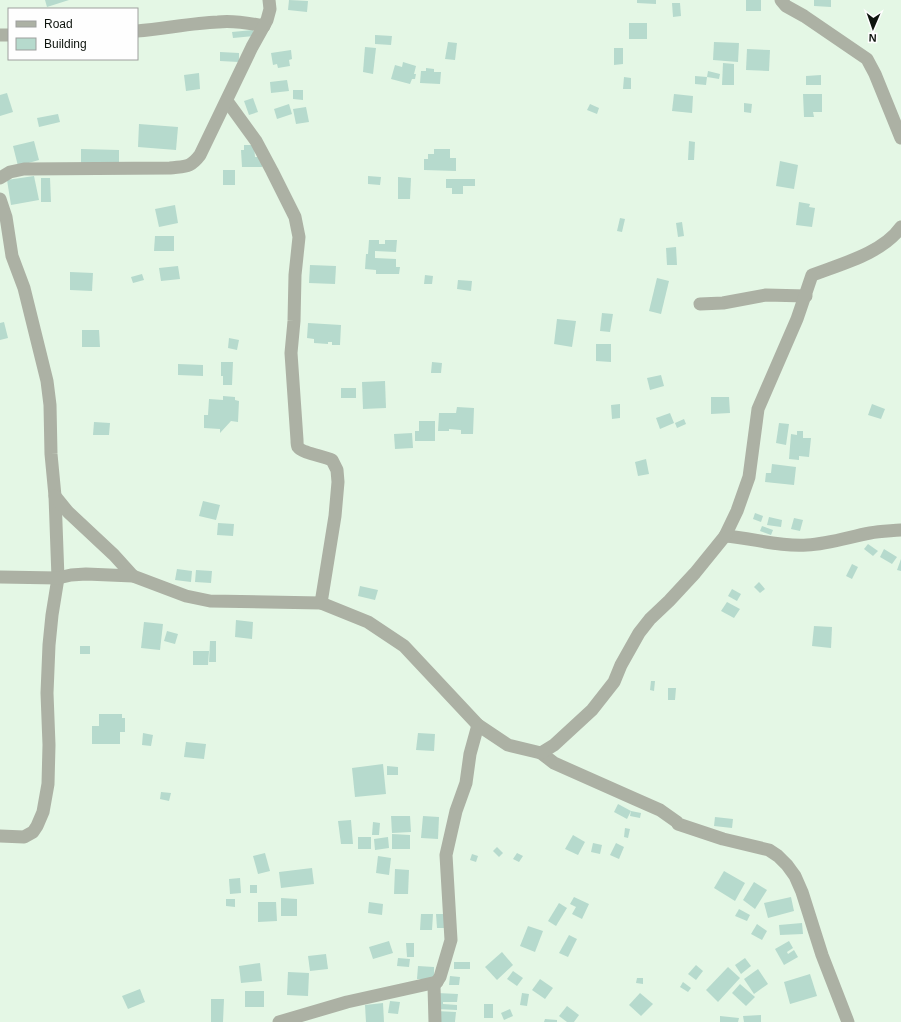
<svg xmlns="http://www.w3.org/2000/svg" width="901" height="1022" font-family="Helvetica,sans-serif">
<rect width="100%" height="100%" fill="#e4f7e5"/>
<g fill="#b6dacd">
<path d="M45,0H69L47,7Z"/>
<path d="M289,0L308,1L307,12L288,10Z"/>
<path d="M637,0H656V4L637,3Z"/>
<rect x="746" y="0" width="15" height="11"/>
<path d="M814,0H831V7L814,6Z"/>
<path d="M672,3H680L681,16L673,17Z"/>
<rect x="629" y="23" width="18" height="16"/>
<path d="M253,30L254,36L233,38L232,32Z"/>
<path d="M375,35L392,36L391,45L375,44Z"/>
<path d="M448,42L457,43L455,60L445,59Z"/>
<path d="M714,42L739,43L738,62L713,60Z"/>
<path d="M365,47L376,48L373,74L363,72Z"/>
<path d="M614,48H623V64L614,65Z"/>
<path d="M747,49L770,50L769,71L746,70Z"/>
<path d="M291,50L292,59L289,60L290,66L278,68L277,64L273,65L271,53Z"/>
<path d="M220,52L239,53V62L220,61Z"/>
<path d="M403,62L416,66L414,74H416L415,79H412L410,84L391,79L395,65L402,67Z"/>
<path d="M723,63L734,64V85H722Z"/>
<path d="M426,68L434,69V72H441L440,84L420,83L421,71H426Z"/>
<path d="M708,71L720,74L719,79L707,77Z"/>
<path d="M199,73L200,89L186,91L184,75Z"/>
<path d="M821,75V85H806V76Z"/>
<path d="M695,76L707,77L706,85L695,84Z"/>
<path d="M624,77L631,78V89H623Z"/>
<path d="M287,80L289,91L271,93L270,82Z"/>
<path d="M293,90H303V100L293,99Z"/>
<path d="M7,93L13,112L0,116V95Z"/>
<path d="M674,94L693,96L692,113L672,111Z"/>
<path d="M803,94H822V112H813L814,117H804Z"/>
<path d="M253,98L258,112L249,115L244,101Z"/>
<path d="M744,103L752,104L751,113L744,112Z"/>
<path d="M289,104L292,114L277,119L274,109Z"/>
<path d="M590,104L599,108L597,114L587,110Z"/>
<path d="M306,107L309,122L296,124L293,109Z"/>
<path d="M58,114L60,122L39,127L37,118Z"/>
<path d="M139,124L178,127L176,150L138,147Z"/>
<path d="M34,141L39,160L18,166L13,146Z"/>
<path d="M689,141L695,142L694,160H688Z"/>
<path d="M244,145H254L255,157H262V167H242L241,150H244Z"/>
<path d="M81,149L119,150V165L81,164Z"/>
<path d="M434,149H450V158H456V171L424,170V159H428V154H434Z"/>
<path d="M780,161L798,165L794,189L776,186Z"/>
<rect x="223" y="170" width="12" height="15"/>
<path d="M34,176L39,200L11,205L7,180Z"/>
<path d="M368,176L381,177L380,185L368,184Z"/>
<path d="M398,177L411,178L410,199H398Z"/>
<path d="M41,178H50L51,202H41Z"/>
<path d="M446,179H475V186H463V194H452V188H446Z"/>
<path d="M799,202L810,204L809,207L815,208L812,227L796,225Z"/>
<path d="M175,205L178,223L159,227L155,209Z"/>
<path d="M620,218L625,219L622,232L617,231Z"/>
<path d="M682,222L684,236L678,237L676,223Z"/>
<path d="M155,236H174V251H154Z"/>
<path d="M369,240H379V244H385V240H397L396,252L375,251V258L396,259V267H400L399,274H376V270L365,269L366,254H368Z"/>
<path d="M676,247L677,265H667L666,248Z"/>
<path d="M310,265L336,266L335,284L309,283Z"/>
<path d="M178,266L180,279L161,281L159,268Z"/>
<path d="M70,272L93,273L92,291L70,290Z"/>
<path d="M142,274L144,280L133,283L131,277Z"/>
<path d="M425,275L433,276L432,284H424Z"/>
<path d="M657,278L669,281L661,314L649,311Z"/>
<path d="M458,280L472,281L471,291L457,289Z"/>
<path d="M602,313L613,314L610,332L600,331Z"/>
<path d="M557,319L576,321L572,347L554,344Z"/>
<path d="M4,322L8,338L0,340V323Z"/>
<path d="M308,323L341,325L340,345H332V342H328V344L314,343V339L307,338Z"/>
<path d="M82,330H99L100,347H82Z"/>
<path d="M229,338L239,340L237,350L228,348Z"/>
<path d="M596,344H611V362L596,361Z"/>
<path d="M221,362H233L232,385H223V376H221Z"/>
<path d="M432,362L442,363L441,373H431Z"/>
<path d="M178,364L203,365V376L178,375Z"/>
<path d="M661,375L664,386L650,390L647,378Z"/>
<path d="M385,381L386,408L363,409L362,382Z"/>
<rect x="341" y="388" width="15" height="10"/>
<path d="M223,396L235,397V400L239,401L238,422L231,421L220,433V429L204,428V415H208L209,399L223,400Z"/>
<path d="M711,397H729L730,413L711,414Z"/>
<path d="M620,404V418L612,419L611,405Z"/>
<path d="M872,404L885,409L881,419L868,415Z"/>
<path d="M457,407L474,408L473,434H461V430L449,429V431H438L439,413H456Z"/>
<path d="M670,413L674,423L660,429L656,418Z"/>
<path d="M684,419L686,424L677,428L675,423Z"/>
<path d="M419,421H435V441H415V431H419Z"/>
<path d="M94,422L110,423L109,435H93Z"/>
<path d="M779,423L789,424L786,445L776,443Z"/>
<path d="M797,431H803V438H811L809,457L799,456V460L789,459L791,434L797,435Z"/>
<path d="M412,433L413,448L395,449L394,434Z"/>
<path d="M646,459L649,474L638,476L635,462Z"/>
<path d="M772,464L796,467L794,485L765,482L766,473H771Z"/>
<path d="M203,501L220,505L216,520L199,516Z"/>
<path d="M755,513L763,516L761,522L753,519Z"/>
<path d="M769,517L782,520L781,527L767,525Z"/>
<path d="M794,518L803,520L800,531L791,529Z"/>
<path d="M218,523L234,524L233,536L217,535Z"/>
<path d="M762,526L773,530L771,535L760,531Z"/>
<path d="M868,544L878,551L873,556L864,549Z"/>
<path d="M884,549L897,557L892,564L880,557Z"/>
<path d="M901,559V571L897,570Z"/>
<path d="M852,564L858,567L852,579L846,576Z"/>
<path d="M177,569L192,571L191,582L175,580Z"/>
<path d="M196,570L212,571L211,583L195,582Z"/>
<path d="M759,582L765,589L760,593L754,587Z"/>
<path d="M360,586L378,590L375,600L358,596Z"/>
<path d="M732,589L741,594L737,601L728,596Z"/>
<path d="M727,602L740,609L734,618L721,611Z"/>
<path d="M236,620L253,622L252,639L235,637Z"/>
<path d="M144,622L163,624L160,650L141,648Z"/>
<path d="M814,626L832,627L831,648L812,646Z"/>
<path d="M167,631L178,634L175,644L164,641Z"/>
<path d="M210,641H216V662H209Z"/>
<rect x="80" y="646" width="10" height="8"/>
<path d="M193,651H209L208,665H193Z"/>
<path d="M651,681H655L654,691L650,690Z"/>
<path d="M668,688H676L675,700H668Z"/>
<path d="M99,714H122V718H125V732H120V744H92V726H99Z"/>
<path d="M143,733L153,735L151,746L142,745Z"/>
<path d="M418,733L435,734L434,751L416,750Z"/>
<path d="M186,742L206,744L204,759L184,757Z"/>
<path d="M383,764L386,794L355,797L352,768Z"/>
<path d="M387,766L398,767V775H387Z"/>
<path d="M161,792L171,793L169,801L160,799Z"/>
<path d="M618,804L631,811L627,819L614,812Z"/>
<path d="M631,811L641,813L640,818L630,816Z"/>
<path d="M391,816H410L411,832L392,833Z"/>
<path d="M423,816L439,817L438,839L421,838Z"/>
<path d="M715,817L733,819L732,828L714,826Z"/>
<path d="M351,820L353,844H341L338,821Z"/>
<path d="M373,822L380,823L379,835H372Z"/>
<path d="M625,828L630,829L628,838L624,837Z"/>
<path d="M392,834L410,835V849H392Z"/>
<path d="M573,835L585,842L578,855L565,849Z"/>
<rect x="358" y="837" width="13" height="12"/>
<path d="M388,837L389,848L375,850L374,839Z"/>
<path d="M593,843L602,845L600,854L591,852Z"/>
<path d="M616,843L624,847L619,859L610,855Z"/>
<path d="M497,847L503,853L499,857L493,851Z"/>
<path d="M265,853L270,871L258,874L253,856Z"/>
<path d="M517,853L523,856L519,862L513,859Z"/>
<path d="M472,854L478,856L476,862L470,860Z"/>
<path d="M378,856L391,858L389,875L376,873Z"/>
<path d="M312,868L314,884L281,888L279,872Z"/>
<path d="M395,869L409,870L408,894H394Z"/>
<path d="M724,871L745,883L735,901L714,888Z"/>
<path d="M240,878L241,893L230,894L229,879Z"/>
<path d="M754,882L767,890L755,909L743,900Z"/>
<rect x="250" y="885" width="7" height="8"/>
<path d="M574,897L589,904L582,919L572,914L576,907L570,904Z"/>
<path d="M791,897L794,911L768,918L764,903Z"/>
<path d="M281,898L297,899V916H281Z"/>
<path d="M226,899H235V907L226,906Z"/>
<path d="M258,902H276L277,921L258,922Z"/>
<path d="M369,902L383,904L382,915L368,913Z"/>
<path d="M559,903L567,908L556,926L548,921Z"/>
<path d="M739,909L750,915L747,921L735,916Z"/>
<path d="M421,914H433L432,930H420Z"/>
<path d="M436,914H444L445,928H437Z"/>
<path d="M802,923L803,934L780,935L779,925Z"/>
<path d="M757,924L767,931L762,940L751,934Z"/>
<path d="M528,926L543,931L535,952L520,946Z"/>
<path d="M569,935L577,939L568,957L559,953Z"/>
<path d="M389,941L393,953L373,959L369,947Z"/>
<path d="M789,941L793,948L787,952L788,954L794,950L798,957L784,965L775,949Z"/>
<path d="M406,943H414V957H407Z"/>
<path d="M502,952L513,965L497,980L485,967Z"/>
<path d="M326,954L328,969L310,971L308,956Z"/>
<path d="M398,958L410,959L409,967L397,966Z"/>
<path d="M745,958L751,966L741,974L735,965Z"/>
<rect x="454" y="962" width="16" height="7"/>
<path d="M260,963L262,981L241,983L239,966Z"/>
<path d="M696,965L703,971L696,980L688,974Z"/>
<path d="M418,966L434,967V979H417Z"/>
<path d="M728,967L740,978L718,1002L706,990Z"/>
<path d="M758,969L768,984L754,994L744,979Z"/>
<path d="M513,971L523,978L517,986L507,979Z"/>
<path d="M288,972L309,973L308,996L287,995Z"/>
<path d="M810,974L817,996L790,1004L784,982Z"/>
<path d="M450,976L460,977L459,985H449Z"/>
<path d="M637,978H643V984L636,983Z"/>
<path d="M540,979L553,988L545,999L532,990Z"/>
<path d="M683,982L691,988L688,992L680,987Z"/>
<path d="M740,984L755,997L746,1006L732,993Z"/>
<path d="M140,989L145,1002L128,1009L122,996Z"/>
<rect x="245" y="991" width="19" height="16"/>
<path d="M437,993L458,994L457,1002H443V1004L457,1005V1010L436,1009Z"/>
<path d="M522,993L529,994L527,1006L520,1005Z"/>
<path d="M640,993L653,1004L641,1016L629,1005Z"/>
<path d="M211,999H224L223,1022H211Z"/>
<path d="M390,1001L400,1002L398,1014L388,1013Z"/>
<path d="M383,1003L384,1022H366L365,1005Z"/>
<rect x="484" y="1004" width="9" height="14"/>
<path d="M567,1006L579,1015L574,1022H567L559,1016Z"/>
<path d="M510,1009L513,1016L504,1020L501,1013Z"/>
<path d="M436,1011L456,1012L455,1022H435Z"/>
<path d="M761,1015V1022H744L743,1016Z"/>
<path d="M720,1016L739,1018L738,1022H720Z"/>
<path d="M545,1019L557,1020V1022H544Z"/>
</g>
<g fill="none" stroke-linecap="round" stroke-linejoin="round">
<g stroke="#acb1a4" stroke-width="13">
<path d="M781,0L786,6L804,16L867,59L875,74L901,138"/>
<path d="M137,31C164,29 191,23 218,22C233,20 249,23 264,26"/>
<path d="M0,35H9"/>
<path d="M227,101L256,141L272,171L295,217L299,237L295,275L294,321L291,353L297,440C297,442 297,445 298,447C302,453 324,456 332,460L337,470L338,482L335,516L321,603"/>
<path d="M0,178L10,172L24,169L170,168C186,166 190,168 200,155L252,47L267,20L270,9L269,0"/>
<path d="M0,199L6,217L12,256L24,288L47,381L50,405L51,454L55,496L58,578L52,615L49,645L47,693L49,745L48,784L43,812L37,826L33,832L24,837L0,836"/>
<path d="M700,304L723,303L766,295L806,296"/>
<path d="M55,496L68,512L114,555L133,576"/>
<path d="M725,536C752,538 780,547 807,545C829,544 849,537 870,533C880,531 891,531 901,530"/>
<path d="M0,577L58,578L71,575L86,574L133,576L186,596L210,601L321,603L368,622L404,646L478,725L508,745L541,753L554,763L635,799L660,810L677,822L678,824L723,839L769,850L778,856L787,865L795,876L802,892L822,955L848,1022"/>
<path d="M541,753L554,745L592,710L614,682L621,665L639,633L650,619L669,601L695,573L725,536L737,511L749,477L758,409L797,319L812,275C841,264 883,253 901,227"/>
<path d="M279,1022L347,1002L437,982"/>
<path d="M435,1022L434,986L440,977L451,940L446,855L456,811L466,783L470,754L478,725"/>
</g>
</g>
<rect x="8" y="8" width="130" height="52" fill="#fefefe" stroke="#9ea09e"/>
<rect x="16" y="21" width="20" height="6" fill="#acb1a4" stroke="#9ea09e"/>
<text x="44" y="28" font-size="12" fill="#0e140e">Road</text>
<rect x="16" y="38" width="20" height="12" fill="#b6dacd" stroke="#9ea09e"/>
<text x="44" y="48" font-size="12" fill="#0e140e">Building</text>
<g transform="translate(873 28) rotate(182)" stroke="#fefefe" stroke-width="3" paint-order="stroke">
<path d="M0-3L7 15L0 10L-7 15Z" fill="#0e140e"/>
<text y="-6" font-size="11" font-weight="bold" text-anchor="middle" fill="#0e140e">N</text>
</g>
</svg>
